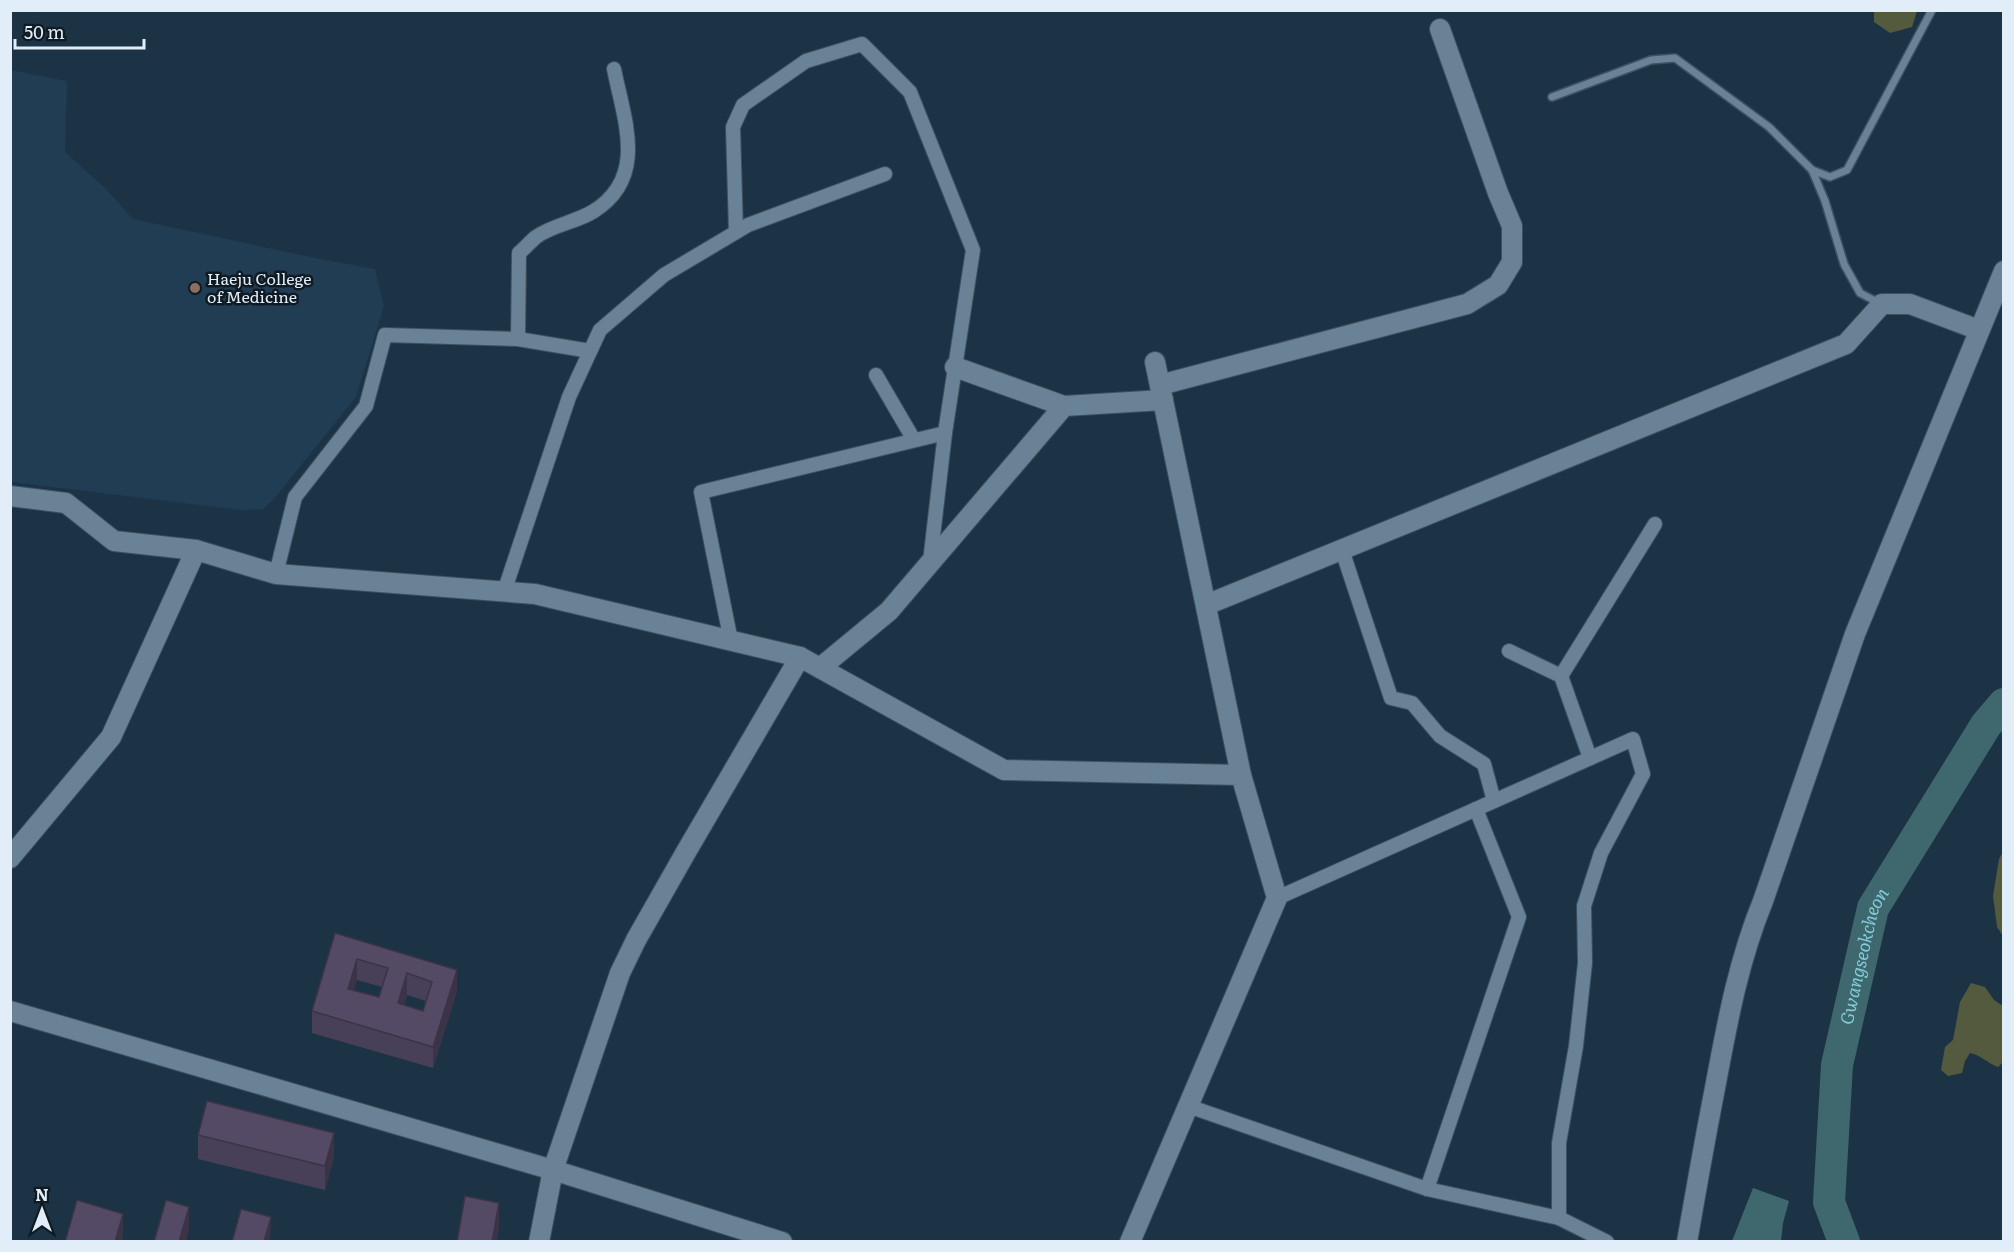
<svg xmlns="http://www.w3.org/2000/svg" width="2014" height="1252" font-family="Literata,serif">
<rect width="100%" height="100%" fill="#1c3345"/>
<path fill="#203d54" d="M11,70L67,81L65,152L106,189L133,219L320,259L375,269L384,306L356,397L273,500L263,509L241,510L11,482Z"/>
<g fill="#545a3d">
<path d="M1874,11V10L1917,11L1912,27L1890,33L1874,22Z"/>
<path d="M2003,852V936L1997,927L1993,896L1999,859Z"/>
<path d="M1971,983L1985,987L1994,1000L2003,1006V1062L1998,1067C1987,1063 1981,1055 1970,1053L1965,1061L1962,1073L1948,1076L1941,1070L1945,1047L1953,1040L1960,1002Z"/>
</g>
<path fill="#3f676e" d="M1753,1188L1789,1201L1783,1223L1781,1241H1732Z"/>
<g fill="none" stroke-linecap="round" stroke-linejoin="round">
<path stroke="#3f676e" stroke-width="32" id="s1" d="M1844,1242L1829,1202L1837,1065L1873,908L1986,725L2004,704"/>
<defs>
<g id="lane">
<path d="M1552,97L1651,60L1675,58L1769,127L1812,170L1830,177L1847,170L1932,10"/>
<path d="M1812,170L1825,201L1844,264L1860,293L1879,303"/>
</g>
<g id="street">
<path d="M736,232L733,127L743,105L806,61L862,44L910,92L973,250L945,433"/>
<path d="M518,339L519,253C525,248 530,242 536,237C552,225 577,222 594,211C648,177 624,120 614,69"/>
<path d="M876,375L914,440"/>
<path d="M1342,550L1391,698L1412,703L1440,736L1484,764L1494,801"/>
<path d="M276,574L295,497L366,406L385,335L518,339L590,351"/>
<path d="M504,592L569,397L600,330L664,275L748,225L885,174"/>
<path d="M731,641L701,492L945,433L930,562"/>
<path d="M1509,651L1561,676L1590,758"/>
<path d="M1561,676L1655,524"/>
<path d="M1277,898L1633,739L1643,774L1601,853L1584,906L1585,963L1576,1046L1559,1143V1218"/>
<path d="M1188,1106L1427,1189L1559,1218L1607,1242"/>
<path d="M1427,1189L1519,917L1476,809"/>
</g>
<g id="secondary">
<path d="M1155,362L1241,775"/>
<path d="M955,367L1064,406"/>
<path d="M1160,385L1467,304L1498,285L1512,262V226L1498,193L1440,29"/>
<path d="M10,496L66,503L114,541L196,550L276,574L535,594L800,657L1004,770L1241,775L1277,898L1130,1242"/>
<path d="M1206,605L1846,344L1882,304H1910L1979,330"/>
<path d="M820,668L889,611L1064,406L1163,400"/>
<path d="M10,858L111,737L196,550"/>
<path d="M10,1011L553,1170L782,1242"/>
<path d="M539,1242L553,1170L620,973L636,940L686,852L800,657"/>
<path d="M1687,1242C1696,1190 1705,1139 1715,1088C1727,1024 1738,962 1763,901L1855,634L2004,271"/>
</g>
</defs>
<use href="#lane" stroke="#3d5160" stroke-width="10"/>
<use href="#street" stroke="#3d5160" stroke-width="16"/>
<use href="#secondary" stroke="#3d5160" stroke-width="22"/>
<use href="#lane" stroke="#698296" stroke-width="7"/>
<use href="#street" stroke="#698296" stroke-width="14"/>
<use href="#secondary" stroke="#698296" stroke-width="20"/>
</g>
<g fill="#484058" fill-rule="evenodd">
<path d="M335,933L457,991L433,1068L312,1033V1011ZM357,980L382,987L379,997L353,991ZM407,995L426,1001L423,1011L404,1005Z"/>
<path d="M198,1135L334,1157L325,1190L198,1159Z"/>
</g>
<g fill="#3b3447">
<path d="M357,959V980L348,1011V989Z"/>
<path d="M457,970V991L433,1068V1047Z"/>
<path d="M407,973V995L398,1025V1003Z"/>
<path d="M334,1133V1157L325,1190V1166Z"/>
<path d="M499,1203V1227L497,1242H492Z"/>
<path d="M189,1207V1230L186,1242H179Z"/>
<path d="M123,1214V1237L122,1242H115Z"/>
<path d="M271,1217L270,1242H264Z"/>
</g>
<g fill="#544a66" stroke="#3b3447" stroke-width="1.5" fill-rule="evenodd">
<path d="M335,933L457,970L433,1047L312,1011ZM357,959L388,968L379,997L348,989ZM407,973L432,982L423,1011L398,1003Z"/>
<path d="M207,1101L334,1133L325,1166L198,1135Z"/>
<path d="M465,1196L499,1203L492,1242H457Z"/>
<path d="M77,1200L123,1214L115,1242H65Z"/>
<path d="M166,1200L189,1207L179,1242H154Z"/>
<path d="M241,1209L271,1217L264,1242H232Z"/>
</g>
<circle fill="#8d6e63" stroke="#101a22" stroke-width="2" cx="195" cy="288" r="6"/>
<g text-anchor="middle" stroke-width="5" stroke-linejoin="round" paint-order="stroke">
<g font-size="16" fill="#e1eefa" stroke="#101a22" text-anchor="start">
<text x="207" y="285">Haeju College<tspan x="207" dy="18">of Medicine</tspan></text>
</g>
<g font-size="18" font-style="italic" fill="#82cdd9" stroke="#101a22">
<text dy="6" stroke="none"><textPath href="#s1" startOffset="292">Gwangseokcheon</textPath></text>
</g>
</g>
<rect width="2014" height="1252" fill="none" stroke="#e1eefa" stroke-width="24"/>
<g transform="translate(42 1210)" stroke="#101a22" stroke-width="4.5" paint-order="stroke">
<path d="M0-4.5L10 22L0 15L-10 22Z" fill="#e1eefa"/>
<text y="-9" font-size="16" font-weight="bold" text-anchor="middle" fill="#e1eefa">N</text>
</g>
<path d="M15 39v9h129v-9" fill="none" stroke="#e1eefa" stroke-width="3"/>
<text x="24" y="39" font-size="18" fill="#e1eefa" stroke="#101a22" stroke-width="4.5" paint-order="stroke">50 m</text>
</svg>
